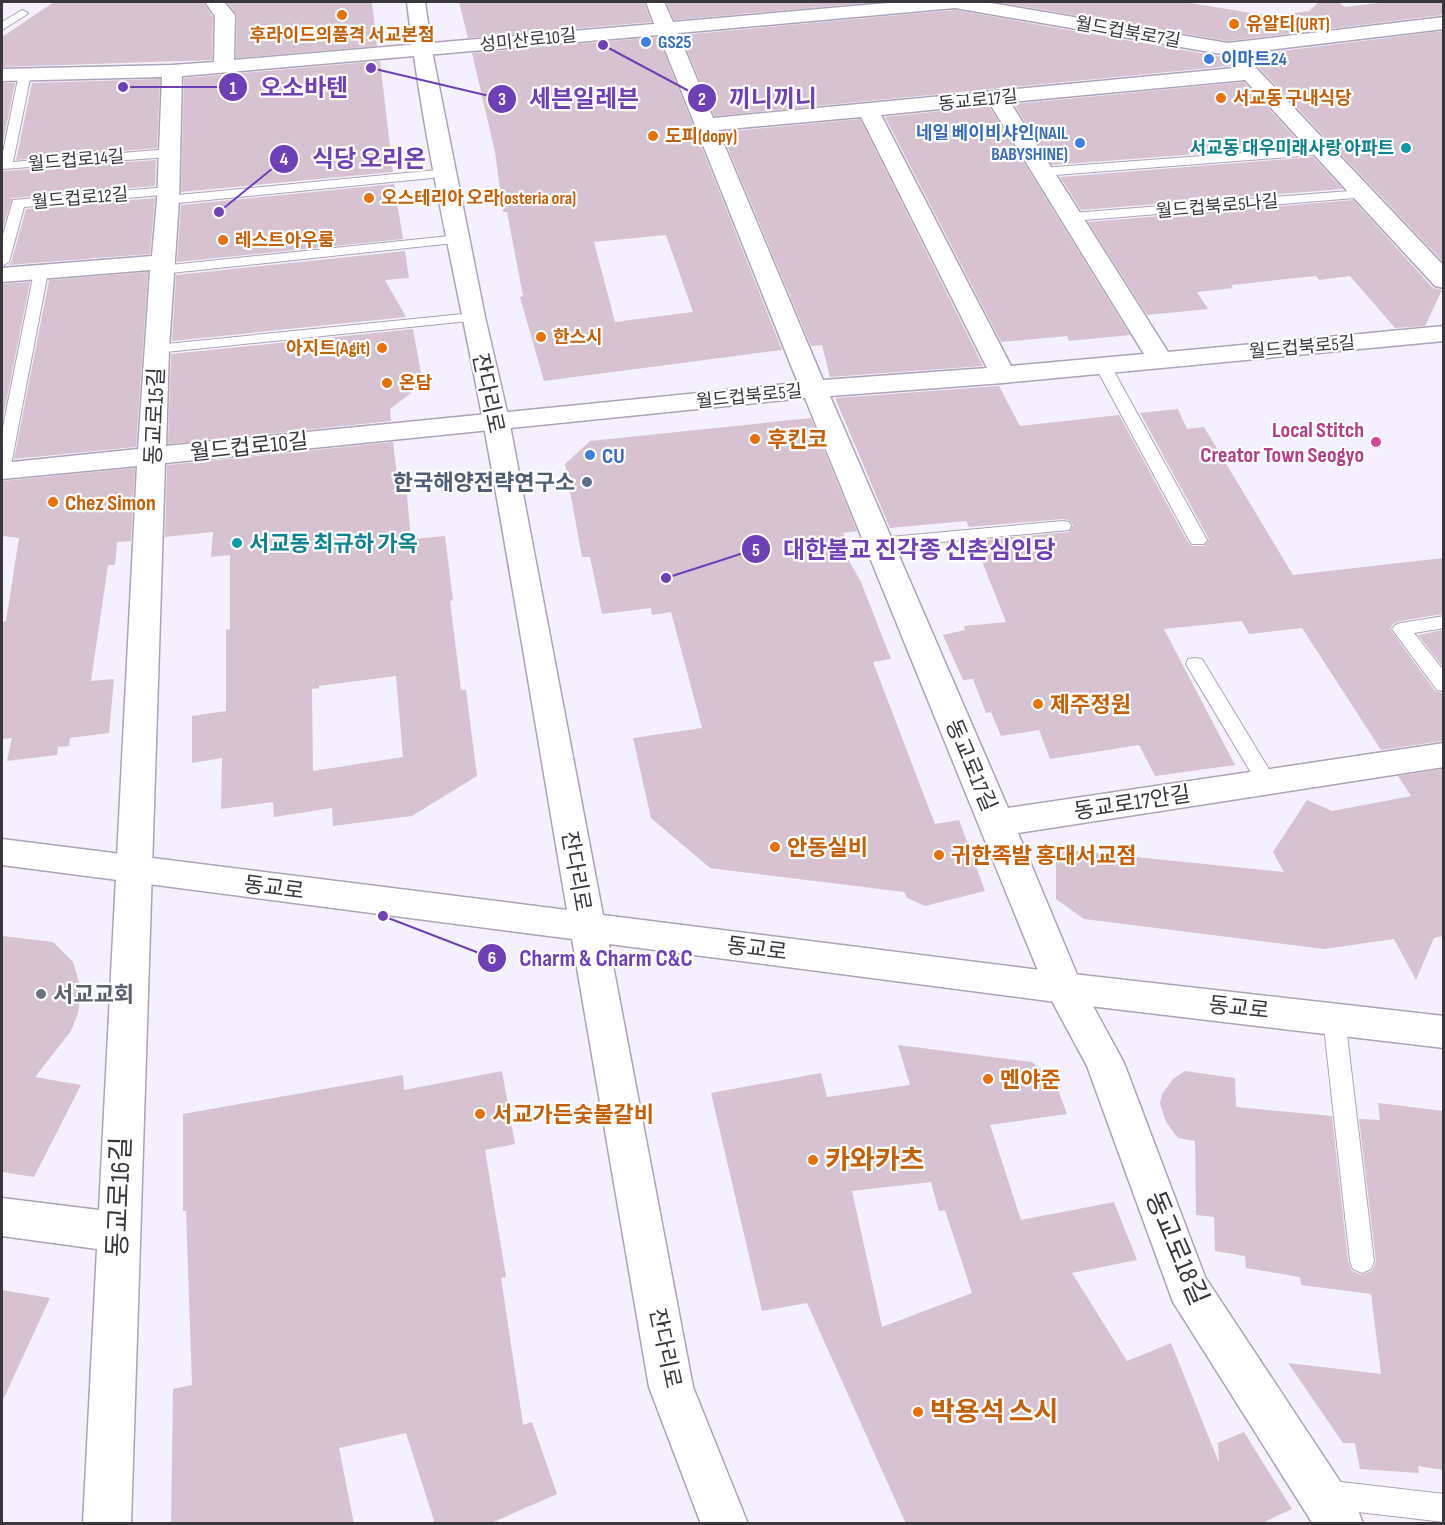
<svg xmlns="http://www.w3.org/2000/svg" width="1445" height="1525" font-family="'Sofia Sans Condensed','Noto Sans KR',sans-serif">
<rect width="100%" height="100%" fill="#f5f0fe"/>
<g fill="#d7c2d2" fill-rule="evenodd">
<path d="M54,2H203L213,17L212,60L2,67V37Z"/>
<path d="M227,2H372L377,46L236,58L237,15Z"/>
<path d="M459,2H644L651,22L468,38Z"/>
<path d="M666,2H879L674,20Z"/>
<path d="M996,2H1184L1270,16L1309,11L1319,2H1338L1345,7L1387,2H1443V15L1228,41Z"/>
<path d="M955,10L1223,57L1230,66L714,116L681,35Z"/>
<path d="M1443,31V262L1247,55Z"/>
<path d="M658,37L782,350L544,381L520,297L523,296L507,212H503L495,152L472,53ZM666,235L693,312L615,322L594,242Z"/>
<path d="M380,61L393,172L181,192L184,78Z"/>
<path d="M160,79L157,148L16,160L32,83Z"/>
<path d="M1244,82L1303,146L1052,165L1014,104Z"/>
<path d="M2,83H15L2,148Z"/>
<path d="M989,106L1130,335L1069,341L1067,336L1001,342L885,117Z"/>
<path d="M860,119L983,366L830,377L822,345L811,346L721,132Z"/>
<path d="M1313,157L1343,189L1081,210L1060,177Z"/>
<path d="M156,160L155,186L12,198L2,232V171Z"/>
<path d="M394,184L403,239L177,262L181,205Z"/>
<path d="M155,198L150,254L8,265L11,263L26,209Z"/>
<path d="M1353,200L1433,288L1442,290L1425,326L1395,328L1350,276L1319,280L1316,276L1231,285L1233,288L1197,292L1208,309L1147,315L1088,222Z"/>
<path d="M405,251L409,278L385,280L406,317L172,341L176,275Z"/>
<path d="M148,272L136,447L14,459L49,280Z"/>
<path d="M30,282L2,423V284Z"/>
<path d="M413,329L423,384L390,409L391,421L168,444L171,354Z"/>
<path d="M999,386L1020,426L1119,415L1187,541L1192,546H1204L1209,539L1140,413L1178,409L1187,429L1204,427L1293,575L1443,558V614L1400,621L1393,624L1390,629L1435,691L1443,693V741L1381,750L1302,628L1249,634L1242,621L1164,629L1235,765L1155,776L1139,745L1050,759L1039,730L1001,736L991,712L986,713L973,679L963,680L943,635L965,630L964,626L1006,622L974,541L1069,532L1073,525L1069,520L1063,519L969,527L966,521L890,528L835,398Z"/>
<path d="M811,418L857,531L843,533L851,551L844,552L861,582L891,659L873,662L935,824L959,820L985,891L925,906L907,898L904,892L710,868L651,818L633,738L702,728L671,612L652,615L651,608L602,614L590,557H582L565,464L590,441Z"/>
<path d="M393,442L397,475L405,474L411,539L445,536L453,600L450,601L461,690H466L477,776L412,816L333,826L332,808L274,817L273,802L221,809L222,758L192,763V716L226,711V630L230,629V555L211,557L213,532L165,537L167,465ZM396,676L403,757L313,771L312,689L319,688V686Z"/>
<path d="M135,468L131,541L117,542L115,565H108L91,681L114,679L109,733L70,738L69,746L58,747L57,755L7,761L12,738L2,739V622L6,621L19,538L2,536V481Z"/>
<path d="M1443,630V667L1418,635Z"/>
<path d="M1443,769V936L1434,938L1416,980L1394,939L1324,949L1084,919L1056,899V849L1284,872L1273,852L1307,800L1332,811L1411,796L1398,776Z"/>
<path d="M2,936L53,942L73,962L81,989L78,1013L71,1031L35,1077L81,1085L34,1177L2,1172Z"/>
<path d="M898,1045L1032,1062L1054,1079L1067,1114L990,1125L1021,1220L1114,1202L1137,1260L1072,1273L1127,1361L1171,1343L1219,1463L1218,1443L1244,1432L1292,1509L1260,1524H906L807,1303L762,1311L711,1093L821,1073L827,1097L910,1085ZM931,1182L939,1211L945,1210L972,1293L882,1327L852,1191Z"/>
<path d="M502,1071L515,1144L485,1150L506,1277L501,1278L523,1425L532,1422L557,1494L489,1524H435L406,1433L339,1448L354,1524H171L173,1389L192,1385L186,1211H183V1114L403,1075L404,1090Z"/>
<path d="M1185,1071L1235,1078L1236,1107L1332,1116L1348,1261L1352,1271L1361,1275L1372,1271L1376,1261L1359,1119L1380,1120L1378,1103L1443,1111V1470L1418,1466L1419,1473L1360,1469L1355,1443H1343L1288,1363L1381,1374L1371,1294L1301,1285L1300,1277L1246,1268L1245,1256L1215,1251L1214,1217L1196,1215L1195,1141L1178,1138L1166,1122L1160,1104L1162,1094L1173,1079Z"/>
<path d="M2,1290L50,1298L2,1402Z"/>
</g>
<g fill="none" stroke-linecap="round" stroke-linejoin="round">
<defs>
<g id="service">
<path d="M22,10L28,13L26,15L2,30V22Z"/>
<path d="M25,70L31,74L13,162L169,149L175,153L169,157L2,169V157L19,74Z"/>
<path d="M1322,147L1328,151L1327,154L1042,176L1035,172L1042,168Z"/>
<path d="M447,169L452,170L454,173L452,176L168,204L161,200L168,196Z"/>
<path d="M168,187L175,191L173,194L24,207L9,262L2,266V238L13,200Z"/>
<path d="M1362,190L1369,194L1367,197L1072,221L1065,217L1072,213Z"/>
<path d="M459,235L466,239L464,242L161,274L154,270L161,266Z"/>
<path d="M41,268L48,272L10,470L2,475V432L34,272Z"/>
<path d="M473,313L478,314L480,317L478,320L156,353L149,349L156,345Z"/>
<path d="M1103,361L1111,366L1207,540L1204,544H1192L1189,540L1095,366Z"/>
<path d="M1063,521L1069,522L1071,526L1069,530L879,548L873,547L870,543L873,539L879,538Z"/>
<path d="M1444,616V628L1414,633L1444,671V691L1437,690L1392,629L1395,625L1401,623Z"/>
<path d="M1195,658L1202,659L1273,776L1276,781L1273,786L1266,788L1259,786L1186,664L1188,659Z"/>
<path d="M1334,1009L1342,1011L1345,1018L1374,1261L1371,1269L1362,1273L1353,1269L1350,1261L1323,1018L1326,1011Z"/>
<path d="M1324,1480L1444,1494V1522L1324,1508L1314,1504L1310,1494L1314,1484Z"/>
</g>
<path id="minor" d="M205,2H224L235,15L234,60L654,24L646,2H664L673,22L899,2H985L1228,43L1444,17V29L1242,53L1444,266V288L1435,286L1245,80L1010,102L1168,352L1444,326V341L1003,383L830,396L1008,808L1444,743V767L1018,833L1081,984L1124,1063L1205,1277L1357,1507L1363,1524H1313L1173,1302L1087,1066L1045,988L805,398L165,463L131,1524H83L97,1249L2,1236V1198L99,1210L137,466L2,479V463L138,449L150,270L2,282V268L152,256L157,200L162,77L2,81V69L172,65L214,62L215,16ZM955,8L1227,55L1225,57L1235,68L713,118L678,33ZM659,35L798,383L166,446L169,349L179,200L182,76ZM990,104L1144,354L1011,366L881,115ZM861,117L987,368L823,380L718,130Z"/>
<path id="tertiary" d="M407,2H425L432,51L485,317L509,420L603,915L1064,973L1444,1016V1048L1064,1003L609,944L693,1387L748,1524H701L649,1387L572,939L2,865V839L567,910C539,747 513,584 483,421C457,282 423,143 407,2Z"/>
</defs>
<use href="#service" stroke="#aca3b8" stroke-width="2"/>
<use href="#minor" stroke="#aca3b8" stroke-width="3"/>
<use href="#tertiary" stroke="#aca3b8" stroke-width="3"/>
<use href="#service" fill="#fff" fill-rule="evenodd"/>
<use href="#minor" fill="#fff" fill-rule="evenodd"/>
<use href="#tertiary" fill="#fff" fill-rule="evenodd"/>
</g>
<g fill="#e8710a" stroke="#fff" stroke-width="2">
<circle cx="342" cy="15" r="6"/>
<circle cx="1234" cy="24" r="6"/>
<circle cx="1221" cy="98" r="6"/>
<circle cx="653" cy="136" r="6"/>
<circle cx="369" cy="198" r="6"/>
<circle cx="223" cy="240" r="6"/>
<circle cx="541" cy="337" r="6"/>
<circle cx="382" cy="348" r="6"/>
<circle cx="387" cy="383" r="6"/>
<circle cx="755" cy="439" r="6"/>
<circle cx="53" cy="502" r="6"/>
<circle cx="1038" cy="704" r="6"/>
<circle cx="775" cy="847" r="6"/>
<circle cx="939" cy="855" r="6"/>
<circle cx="988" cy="1079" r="6"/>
<circle cx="480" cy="1114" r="6"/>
<circle cx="813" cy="1160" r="6"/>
<circle cx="918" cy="1412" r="6"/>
</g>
<g fill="#3f7fe0" stroke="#fff" stroke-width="2">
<circle cx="646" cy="42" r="6"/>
<circle cx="1209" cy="59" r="6"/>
<circle cx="1080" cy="143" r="6"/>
<circle cx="590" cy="455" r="6"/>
</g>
<g fill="#0f9aa8" stroke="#fff" stroke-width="2">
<circle cx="1406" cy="148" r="6"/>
<circle cx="237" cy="543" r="6"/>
</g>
<circle fill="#d1479c" stroke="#fff" stroke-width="2" cx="1376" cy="442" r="6"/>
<circle fill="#5c6f8a" stroke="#fff" stroke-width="2" cx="587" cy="482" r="6"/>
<circle fill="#6b7280" stroke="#fff" stroke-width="2" cx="41" cy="994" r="6"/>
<g text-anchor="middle" stroke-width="4.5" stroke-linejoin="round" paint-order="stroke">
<g font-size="18" font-weight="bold" fill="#c56008" stroke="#fff" text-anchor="start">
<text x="1246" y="30">유알티(URT)</text>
<text x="342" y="41" text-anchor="middle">후라이드의품격 서교본점</text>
<text x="1233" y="104">서교동 구내식당</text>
<text x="665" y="142">도피(dopy)</text>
<text x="381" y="204">오스테리아 오라(osteria ora)</text>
<text x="235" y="246">레스트아우룸</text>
<text x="553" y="343">한스시</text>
<text x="370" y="354" text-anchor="end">아지트(Agit)</text>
<text x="399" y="389">온담</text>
</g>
<g font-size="18" fill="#39363e" stroke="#fff">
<text transform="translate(1128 32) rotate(10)" y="6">월드컵북로7길</text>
<text transform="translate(528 40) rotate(-6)" y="6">성미산로10길</text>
<text transform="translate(978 100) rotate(-6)" y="6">동교로17길</text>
<text transform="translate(76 160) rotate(-5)" y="6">월드컵로14길</text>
<text transform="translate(80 198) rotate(-5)" y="6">월드컵로12길</text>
<text transform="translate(1217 206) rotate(-5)" y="6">월드컵북로5나길</text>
<text transform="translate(1302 347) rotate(-5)" y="6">월드컵북로5길</text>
<text transform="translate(749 396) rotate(-6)" y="6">월드컵북로5길</text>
</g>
<g font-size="18" font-weight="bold" fill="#366cbe" stroke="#fff" text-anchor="start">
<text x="658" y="48">GS25</text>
<text x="1221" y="65">이마트24</text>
<text x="1068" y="139" text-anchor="end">네일 베이비샤인(NAIL<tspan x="1068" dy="21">BABYSHINE)</tspan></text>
</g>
<g font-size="18" font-weight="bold" fill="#0d838f" stroke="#fff" text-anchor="end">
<text x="1394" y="154">서교동 대우미래사랑 아파트</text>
</g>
<g font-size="22" fill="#39363e" stroke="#fff">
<text transform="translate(489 393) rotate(78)" y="8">잔다리로</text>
<text transform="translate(154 416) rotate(-88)" y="8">동교로15길</text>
<text transform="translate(249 446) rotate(-6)" y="8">월드컵로10길</text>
<text transform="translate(972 765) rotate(67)" y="8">동교로17길</text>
<text transform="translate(1132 802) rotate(-9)" y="8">동교로17안길</text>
<text transform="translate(577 871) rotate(80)" y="8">잔다리로</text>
<text transform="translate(274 887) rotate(7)" y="8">동교로</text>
<text transform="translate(757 948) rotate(7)" y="8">동교로</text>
<text transform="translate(1239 1007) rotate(6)" y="8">동교로</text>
<text transform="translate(666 1348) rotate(78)" y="8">잔다리로</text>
</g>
<g font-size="22" font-weight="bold" fill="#b23c85" stroke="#fff" text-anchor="end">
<text x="1364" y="437">Local Stitch<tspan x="1364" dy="25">Creator Town Seogyo</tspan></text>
</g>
<g font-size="22" font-weight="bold" fill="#c56008" stroke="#fff" text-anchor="start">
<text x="767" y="447">후킨코</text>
<text x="65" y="510">Chez Simon</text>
<text x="1050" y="712">제주정원</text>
<text x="787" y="855">안동실비</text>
<text x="951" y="863">귀한족발 홍대서교점</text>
<text x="1000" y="1087">멘야준</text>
<text x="492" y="1122">서교가든숯불갈비</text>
</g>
<g font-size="22" font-weight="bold" fill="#366cbe" stroke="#fff" text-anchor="start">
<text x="602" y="463">CU</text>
</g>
<g font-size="22" font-weight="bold" fill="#4e5e75" stroke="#fff" text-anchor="end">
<text x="575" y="490">한국해양전략연구소</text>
</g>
<g font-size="22" font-weight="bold" fill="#0d838f" stroke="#fff" text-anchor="start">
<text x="249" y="551">서교동 최규하 가옥</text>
</g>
<g font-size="22" font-weight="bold" fill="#5b616d" stroke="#fff" text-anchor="start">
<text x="53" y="1002">서교교회</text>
</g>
<g font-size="27" font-weight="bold" fill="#c56008" stroke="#fff" text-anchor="start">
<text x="825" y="1169">카와카츠</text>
<text x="930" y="1421">박용석 스시</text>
</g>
<g font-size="27" fill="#39363e" stroke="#fff">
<text transform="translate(119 1197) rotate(-88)" y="9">동교로16길</text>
<text transform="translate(1177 1248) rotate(67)" y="9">동교로18길</text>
</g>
</g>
<path fill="none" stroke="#6f3fb7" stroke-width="2" d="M123 87L233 87M603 45L702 98M371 68L502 99M219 212L284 159M666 578L756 549M383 916L492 958"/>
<g fill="#6f3fb7" stroke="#fff" stroke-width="2">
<circle cx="123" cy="87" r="6"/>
<circle cx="603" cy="45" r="6"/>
<circle cx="371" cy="68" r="6"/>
<circle cx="219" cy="212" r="6"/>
<circle cx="666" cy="578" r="6"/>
<circle cx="383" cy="916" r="6"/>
<circle cx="233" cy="87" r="15"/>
<circle cx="702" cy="98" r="15"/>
<circle cx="502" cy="99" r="15"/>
<circle cx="284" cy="159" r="15"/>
<circle cx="756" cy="549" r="15"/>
<circle cx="492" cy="958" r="15"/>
</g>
<g font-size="18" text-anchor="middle" font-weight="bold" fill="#fff">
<text x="233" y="94">1</text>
<text x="702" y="105">2</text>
<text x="502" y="105">3</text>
<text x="284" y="165">4</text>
<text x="756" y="556">5</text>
<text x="492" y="964">6</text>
</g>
<g font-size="24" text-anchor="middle" font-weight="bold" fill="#6f3fb7" stroke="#fff" stroke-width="4.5" stroke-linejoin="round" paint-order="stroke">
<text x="304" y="96">오소바텐</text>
<text x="773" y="107">끼니끼니</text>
<text x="584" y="107">세븐일레븐</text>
<text x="369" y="167">식당 오리온</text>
<text x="919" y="558">대한불교 진각종 신촌심인당</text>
<text x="606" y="966">Charm &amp; Charm C&amp;C</text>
</g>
<rect width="1445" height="1525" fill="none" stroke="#39363e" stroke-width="6"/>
</svg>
